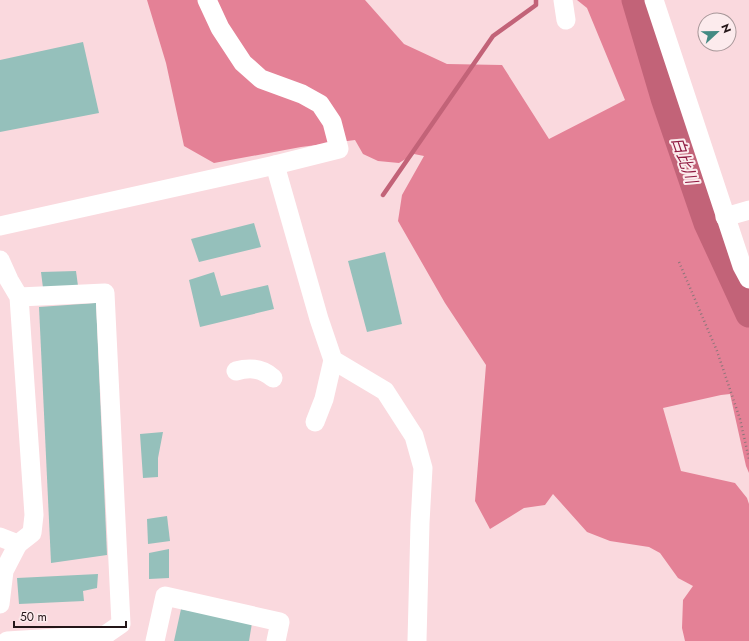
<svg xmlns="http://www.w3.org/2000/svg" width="749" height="641" font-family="Jost,'Noto Sans JP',sans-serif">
<rect width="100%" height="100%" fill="#fad9de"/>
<path fill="#e48196" d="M147,0H365L404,44L447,64L502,65L549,139L625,100L587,8L577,0H645L672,84L706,196L749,301V473L746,466L730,394L721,395L663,408L681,471L735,483L747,498L749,504V641H685L682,628L683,600L693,586L678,578L660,553L649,547L610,541L587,532L553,494L545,505L524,508L490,529L475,501L486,365L445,303L398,221L402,195L424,156L414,154L399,163L378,161L363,154L355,140L301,147L214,163L184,146L166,63Z"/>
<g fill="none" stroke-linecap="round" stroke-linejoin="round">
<path stroke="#c26378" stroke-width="4.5" d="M383,195L493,36L536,5V0"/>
<path stroke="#c26378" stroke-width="27" d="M635,0L664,98L707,223L749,314"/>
</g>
<g fill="#95c0bb">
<path d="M83,42L99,113L0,132V60Z"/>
<path d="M254,223L261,247L199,262L191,239Z"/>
<path d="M385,252L402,324L367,332L348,261Z"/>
<path d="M76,271L78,286L43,288L41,272Z"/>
<path d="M214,272L221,296L268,285L274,309L200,327L189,280Z"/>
<path d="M96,303L107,555L51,563L39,307Z"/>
<path d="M163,432L158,458V477L143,478L140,434Z"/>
<path d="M167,516L170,541L148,544L147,519Z"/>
<path d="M169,549V578L149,579V553Z"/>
<path d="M98,574L97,588L83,591L84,601L19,604L17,578Z"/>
<path d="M181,609L252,623L249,641H174Z"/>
</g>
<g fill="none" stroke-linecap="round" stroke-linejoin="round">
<path stroke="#8d767a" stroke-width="2.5" stroke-dasharray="1 3" stroke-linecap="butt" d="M679,262L717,351L740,419L749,459"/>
<g stroke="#fff" stroke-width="19">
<path d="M563,0L566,20"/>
<path d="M654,0L742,266L749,279"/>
<path d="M275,165L319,319L333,360L385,391L414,436L423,468L420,523L417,641"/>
<path d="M725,217L749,210"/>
<path d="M0,226L275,165L339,149L332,122L320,104L302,94L261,79L243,63L220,28L207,0"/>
<path d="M0,260L9,280L19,297L34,515L32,533L18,544L0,537"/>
<path d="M236,371C250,367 262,368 273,378"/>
<path d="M315,422L324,399L333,360"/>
<path d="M0,604L4,571L18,544"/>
<path d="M7,641L105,635L121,624L105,293L19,297"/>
<path d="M155,641L165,596L280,622L276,641"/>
</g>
</g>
<g text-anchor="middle" stroke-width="4" stroke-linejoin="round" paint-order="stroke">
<g font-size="16" font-style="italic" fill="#901b42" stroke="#fcebed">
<text transform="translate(685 160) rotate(71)" y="6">白比川</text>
</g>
</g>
<g transform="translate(717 32) rotate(68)"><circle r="19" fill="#fcebed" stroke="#a69698"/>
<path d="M0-3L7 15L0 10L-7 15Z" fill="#448a83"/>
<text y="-6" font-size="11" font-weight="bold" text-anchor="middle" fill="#241618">N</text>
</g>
<path d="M14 621v6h112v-6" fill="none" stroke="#241618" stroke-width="2"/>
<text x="20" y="621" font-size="12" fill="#241618" stroke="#fcebed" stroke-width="3" paint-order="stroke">50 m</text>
</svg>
